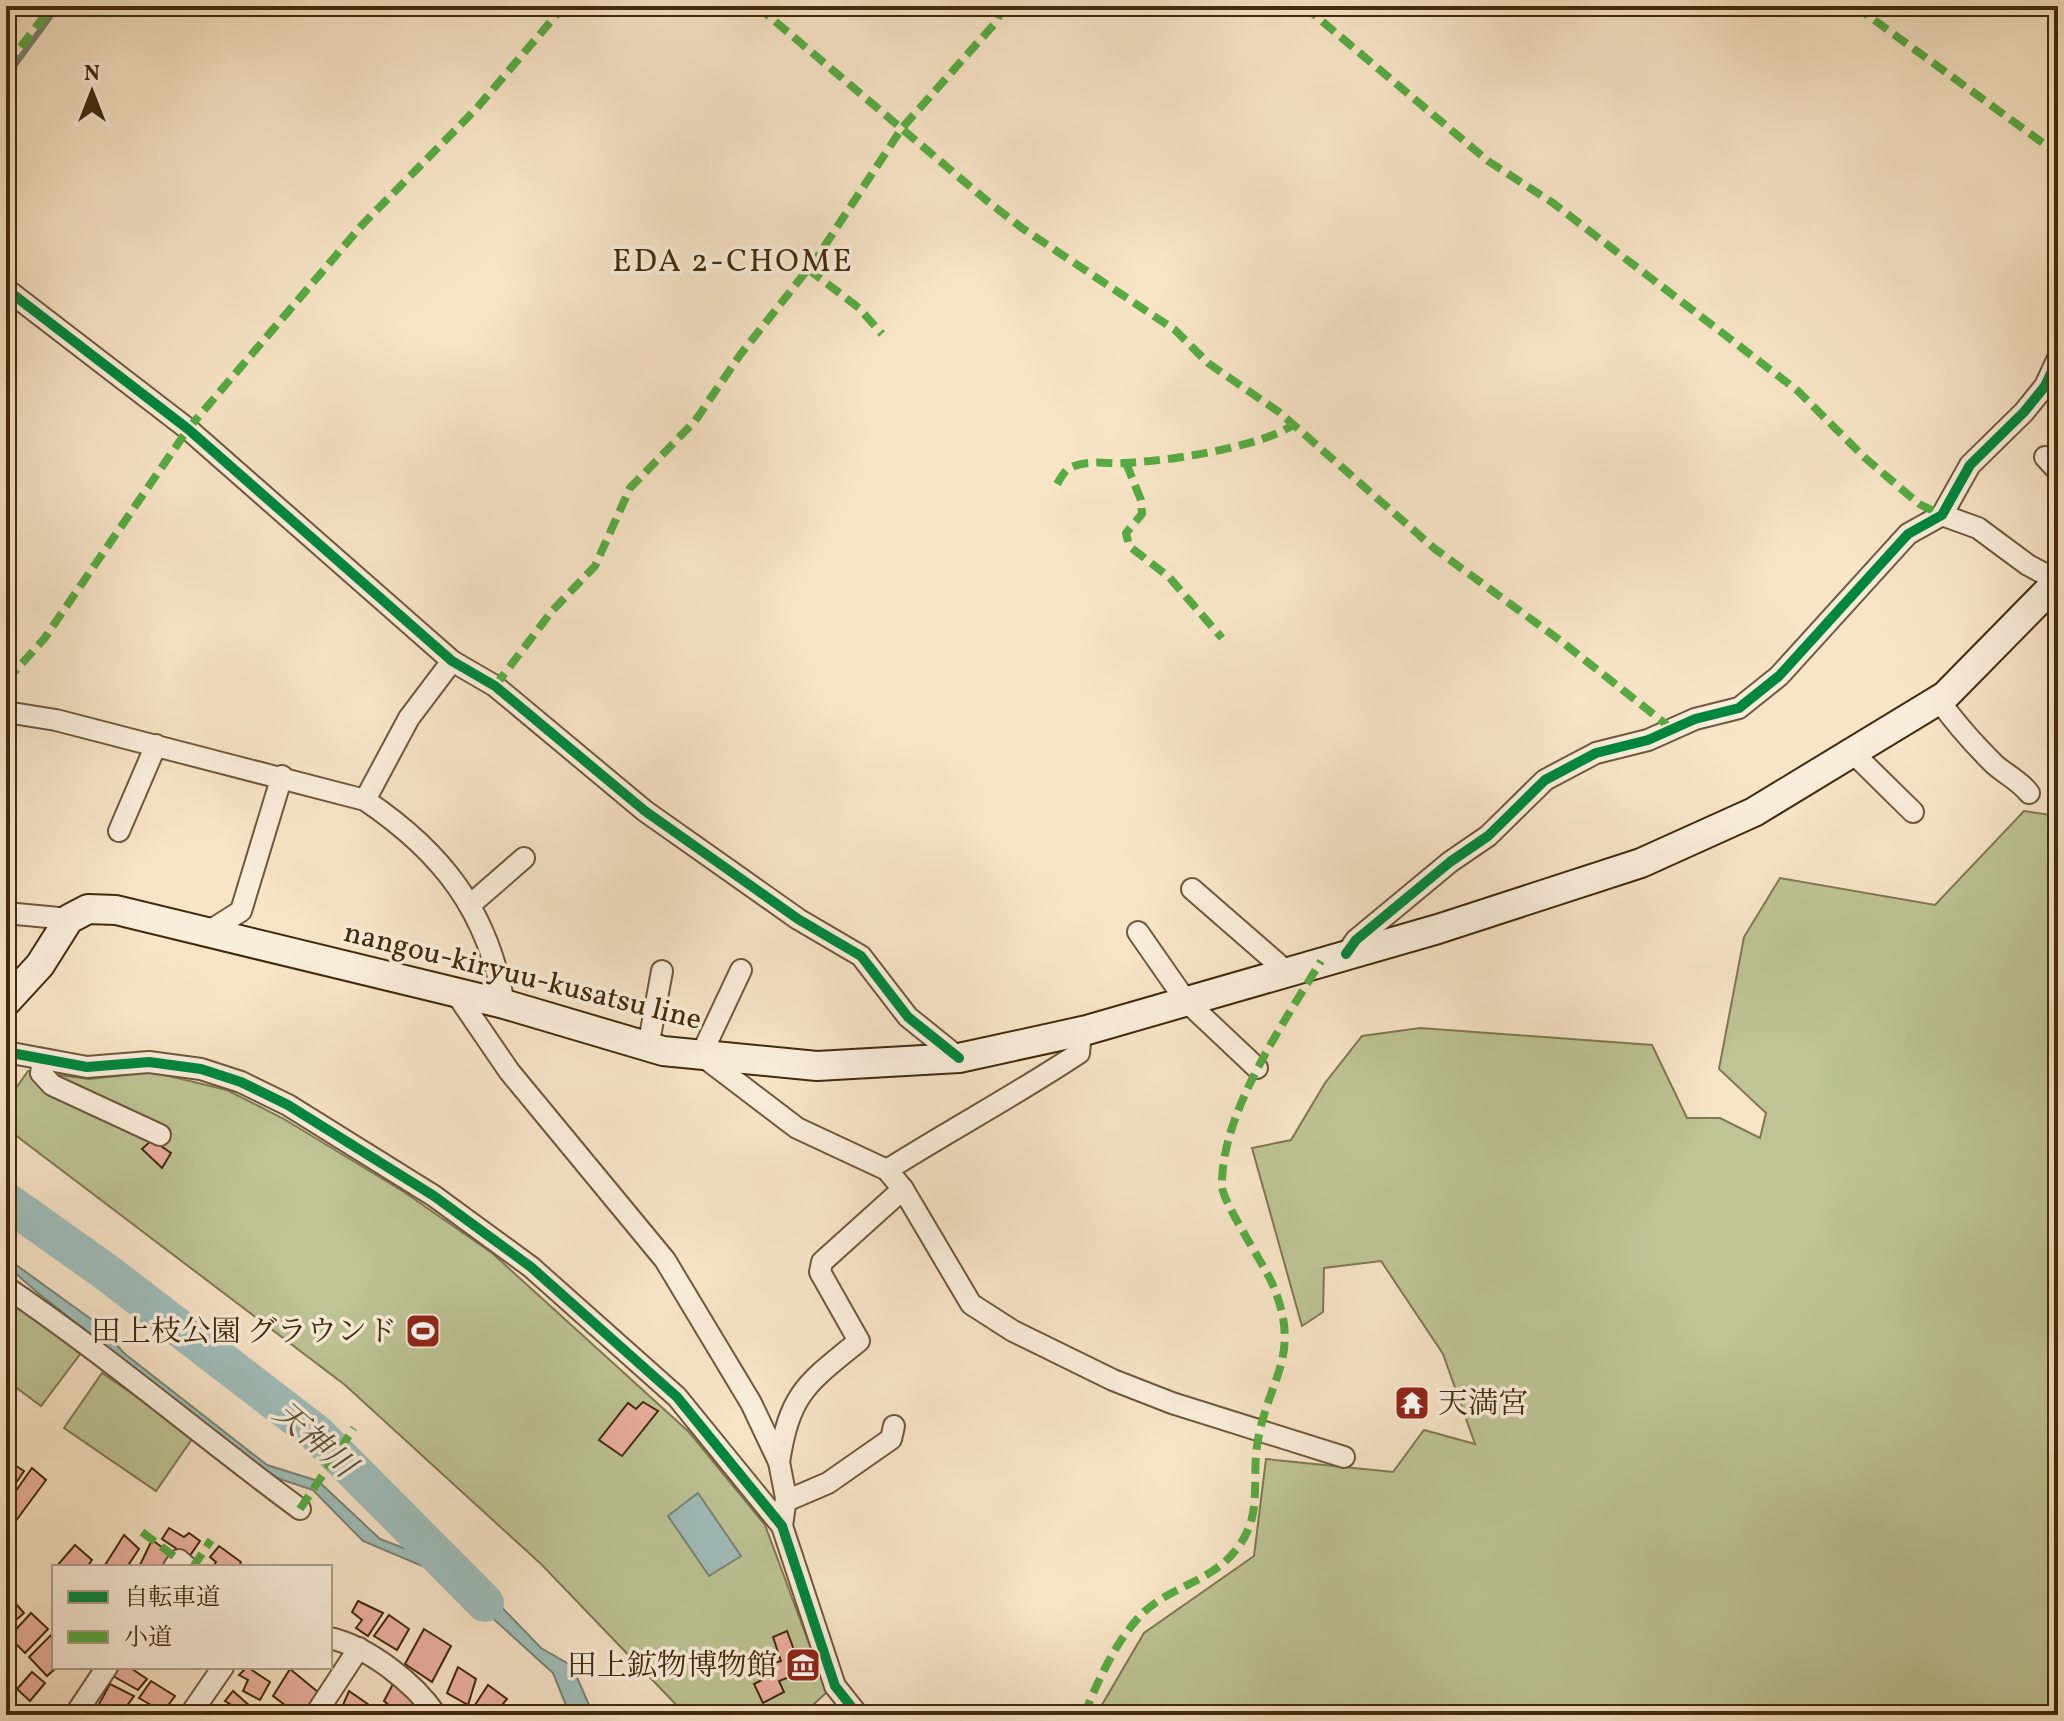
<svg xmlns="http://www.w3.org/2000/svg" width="2064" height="1721" font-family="Vollkorn,'Noto Serif JP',serif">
<rect width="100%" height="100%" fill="#f8e4c7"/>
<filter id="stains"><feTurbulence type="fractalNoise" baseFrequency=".0025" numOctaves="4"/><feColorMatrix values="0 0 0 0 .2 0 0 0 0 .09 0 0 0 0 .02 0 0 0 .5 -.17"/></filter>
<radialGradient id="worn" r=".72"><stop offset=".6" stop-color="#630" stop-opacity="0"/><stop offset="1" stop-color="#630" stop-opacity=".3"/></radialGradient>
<g fill="#bec495" stroke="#807750" stroke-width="2">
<path d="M2024,811L2058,816V1715H1096L1144,1633L1254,1556L1266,1459L1393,1472L1424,1430L1475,1444L1443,1354L1381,1261L1324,1268L1323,1312L1302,1326L1252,1148L1291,1140L1325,1083L1362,1036L1420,1028L1652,1045L1687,1118H1720L1760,1138L1766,1113L1719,1069L1744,937L1780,878L1935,905Z"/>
<path d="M28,1071L89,1079L152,1072L227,1090L284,1119L404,1192L492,1253L689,1432L765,1525L827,1692L802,1715H686L542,1565L345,1385L6,1128V1102Z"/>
<path d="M6,1298L81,1353L41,1406L6,1380Z"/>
<path d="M102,1373L194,1436L156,1491L64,1428Z"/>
</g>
<g fill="#9fbebb" stroke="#798375" stroke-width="2">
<path d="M6,1248L12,1262L95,1322L125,1354L267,1465L318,1481L380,1539L455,1568L488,1593L541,1648L572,1666L589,1705L605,1715H570L553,1673L446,1576L363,1541L313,1490L277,1478L247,1457L38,1293L6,1265Z"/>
<path d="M698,1493L741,1556L709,1576L668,1516Z"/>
</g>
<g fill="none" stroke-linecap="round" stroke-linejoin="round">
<path stroke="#798375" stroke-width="6" d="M6,77L58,6"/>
<path stroke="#9fbebb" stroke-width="38" d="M6,1201L106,1272L316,1433L485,1603"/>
</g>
<g fill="#ecb0a1" stroke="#412a0c" stroke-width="2">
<path d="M152,1140L171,1153L162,1168L142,1149Z"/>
<path d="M643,1402L658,1411L622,1456L599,1440L628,1403L636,1409Z"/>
<path d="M10,1462L24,1471L6,1498V1468Z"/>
<path d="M32,1468L46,1480L15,1522L6,1512V1505Z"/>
<path d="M169,1528L184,1537L189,1533L200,1541L189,1557L162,1539Z"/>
<path d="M124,1535L139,1549L127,1567H109L105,1565Z"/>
<path d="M152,1540L173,1555L165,1567H139Z"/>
<path d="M75,1545L92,1560L87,1567H56Z"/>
<path d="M219,1546L241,1562L239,1567H213L216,1562L210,1557Z"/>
<path d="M8,1595L24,1613L6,1629V1598Z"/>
<path d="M358,1601L383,1613L368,1636L356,1628L362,1620L352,1612Z"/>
<path d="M31,1613L48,1629L25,1653L9,1637Z"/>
<path d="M389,1615L409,1629L397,1650L374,1636Z"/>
<path d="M424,1629L451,1646L432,1682L405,1664Z"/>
<path d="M787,1631L802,1672L779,1681L784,1692L763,1703L754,1684L762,1680L758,1668L781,1661L773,1637Z"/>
<path d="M52,1634L57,1667L47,1676L29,1657Z"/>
<path d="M120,1667H129L147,1679L138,1690L113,1676Z"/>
<path d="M247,1667L270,1682L260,1700L243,1691L248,1680L239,1675Z"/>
<path d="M458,1667L476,1679L468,1705L447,1693Z"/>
<path d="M290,1669L318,1692L306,1715H298L273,1696Z"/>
<path d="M32,1672L45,1683L30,1701L17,1689Z"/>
<path d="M151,1681L175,1696L163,1712L139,1698Z"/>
<path d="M110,1684L134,1696L120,1715H93Z"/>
<path d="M393,1684L424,1709L421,1715H400L384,1701Z"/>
<path d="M488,1685L507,1699L494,1715H480L473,1708Z"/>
<path d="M233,1691L251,1707L247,1715H225L233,1706L225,1701Z"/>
<path d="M349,1691L372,1707L366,1715L340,1712Z"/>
</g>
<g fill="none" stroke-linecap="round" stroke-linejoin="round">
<defs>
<g id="minor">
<path d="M6,289L188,429L452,661L495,686L645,811L798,919L861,956L908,1017L959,1058"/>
<path d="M2045,457L2058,471"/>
<path d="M1942,515L1978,528L2028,565L2058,581"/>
<path d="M1939,700C1955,723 1974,744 1994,764C2006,775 2019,780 2029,793"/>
<path d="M6,712L56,720L365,800C442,852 488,911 504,1004"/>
<path d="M1852,752L1913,812"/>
<path d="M365,800L409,718L452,661"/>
<path d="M119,831L156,745"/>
<path d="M1192,889L1286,971"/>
<path d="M470,905L524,858"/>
<path d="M6,913L69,919"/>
<path d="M208,932L241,911L282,776"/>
<path d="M1138,932L1186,1001L1257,1068"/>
<path d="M1346,954L1356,940L1450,862L1488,836L1545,780L1596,753L1648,740L1695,719L1739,708L1779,676L1908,534L1942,515L1970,465L2024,412L2045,386L2058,358"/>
<path d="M741,970L701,1055L797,1128L887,1170L903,1189L971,1304L1013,1331L1113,1380L1172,1403L1344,1457"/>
<path d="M455,992L509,1071L665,1260L751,1403L779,1462L786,1498L782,1526"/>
<path d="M648,1047L662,971"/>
<path d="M6,1052L87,1067L149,1062L201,1069L241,1082L288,1105L434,1196L531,1267L677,1397L782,1526L835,1686L858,1715"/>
<path d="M43,1060L41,1073L52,1085L160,1135"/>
<path d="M887,1170C950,1130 1016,1095 1079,1053L1081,1032"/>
<path d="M6,1287C108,1356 201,1436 300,1509"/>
<path d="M779,1462C790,1393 806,1384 859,1341L820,1272L822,1262L903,1189"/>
<path d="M786,1501L828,1483L891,1439L894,1426"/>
<path d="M174,1567L179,1560L187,1567"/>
<path d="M330,1638C368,1647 414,1682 436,1715"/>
<path d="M75,1715L107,1667"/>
<path d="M190,1715L223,1667"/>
<path d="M315,1715L359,1648"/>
</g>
<path id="secondary" d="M6,1002L40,965L69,919L88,909L116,910L504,1004L663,1051L817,1066L959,1058L1087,1030L1438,929L1641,863L1754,812L1945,696L2058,581"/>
</defs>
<use href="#minor" stroke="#6f583b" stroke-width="24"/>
<use href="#secondary" stroke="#412a0c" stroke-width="32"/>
<use href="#minor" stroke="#faeddb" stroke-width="20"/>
<use href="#secondary" stroke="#faeddb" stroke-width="28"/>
<g stroke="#56ab41" stroke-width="8" stroke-dasharray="16 8" stroke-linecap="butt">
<path d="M757,6L986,200L1022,228L1175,330L1208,363L1279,412L1435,549L1561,641L1672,729"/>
<path d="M1304,6L1488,161L1553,203L1798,391L1864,457L1919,504L1942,515"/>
<path d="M1855,6L2058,154"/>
<path d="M6,66L52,6"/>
<path d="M808,269L859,308L882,334"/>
<path d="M1126,463L1141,500L1142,514L1126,533L1129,546L1169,577L1222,638"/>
<path d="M1057,484C1060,479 1064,472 1068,469C1084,459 1107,464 1124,463C1167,461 1258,448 1293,425"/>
<path d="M6,681L44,639L188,429L362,225L476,109L564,6"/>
<path d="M495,686L552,611L595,566L630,488L695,421L740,355L816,259L902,128L997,21L1003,6"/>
<path d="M300,1509L354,1428"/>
<path d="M142,1532L179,1560"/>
<path d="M193,1567L211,1540"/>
<path d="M1084,1715C1098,1681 1115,1642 1141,1615C1174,1581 1224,1583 1248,1530C1259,1506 1253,1472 1257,1446C1267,1378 1304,1358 1272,1283C1263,1263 1222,1201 1222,1186C1221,1112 1284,1023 1321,961"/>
</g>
<defs>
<g id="cycleway">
<path d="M6,289L188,429L452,661L495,686L645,811L798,919L861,956L908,1017L959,1058"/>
<path d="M1346,954L1356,940L1450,862L1488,836L1545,780L1596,753L1648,740L1695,719L1739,708L1779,676L1908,534L1942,515L1970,465L2024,412L2045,386L2058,358"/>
<path d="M6,1052L87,1067L149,1062L201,1069L241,1082L288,1105L434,1196L531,1267L677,1397L782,1526L835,1686L858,1715"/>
</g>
</defs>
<use href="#cycleway" stroke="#faeddb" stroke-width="15"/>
<use href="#cycleway" stroke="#00873e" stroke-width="10"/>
</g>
<defs>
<symbol id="stadium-square" viewBox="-11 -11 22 22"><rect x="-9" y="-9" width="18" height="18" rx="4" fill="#8f2418" stroke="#faeddb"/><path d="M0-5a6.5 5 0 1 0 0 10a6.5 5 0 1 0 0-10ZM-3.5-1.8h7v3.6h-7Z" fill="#fff"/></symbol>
<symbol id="temple-square" viewBox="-11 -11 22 22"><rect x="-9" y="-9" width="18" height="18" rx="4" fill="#8f2418" stroke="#faeddb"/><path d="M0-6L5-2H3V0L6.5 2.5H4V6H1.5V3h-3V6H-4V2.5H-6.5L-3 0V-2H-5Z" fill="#fff"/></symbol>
<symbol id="museum-square" viewBox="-11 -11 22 22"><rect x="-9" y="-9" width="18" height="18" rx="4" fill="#8f2418" stroke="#faeddb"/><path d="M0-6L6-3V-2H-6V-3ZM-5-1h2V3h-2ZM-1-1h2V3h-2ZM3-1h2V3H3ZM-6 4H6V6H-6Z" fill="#fff"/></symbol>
</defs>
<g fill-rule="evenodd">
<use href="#stadium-square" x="403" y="1311" width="40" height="40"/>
<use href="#temple-square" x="1392" y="1383" width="40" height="40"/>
<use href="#museum-square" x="783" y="1645" width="40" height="40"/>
</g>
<g text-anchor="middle" stroke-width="7" stroke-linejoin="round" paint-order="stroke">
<g font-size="30" fill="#412a0c" stroke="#faeddb">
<text transform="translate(523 975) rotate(14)" y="10">nangou-kiryuu-kusatsu line</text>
</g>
<g font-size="30" fill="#412a0c" stroke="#faeddb" text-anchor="end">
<text x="397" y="1341">田上枝公園 グラウンド</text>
<text x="1438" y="1413" text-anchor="start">天満宮</text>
<text x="777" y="1675">田上鉱物博物館</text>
</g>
<g font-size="32" letter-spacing="2" fill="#412a0c" stroke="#faeddb">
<text x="733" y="271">EDA 2-CHOME</text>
</g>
<g font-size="32" font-style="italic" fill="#584f38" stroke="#faeddb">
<text transform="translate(315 1439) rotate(41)" y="11">天神川</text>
</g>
</g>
<rect width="2064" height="1721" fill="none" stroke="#f8e4c7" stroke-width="32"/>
<rect x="8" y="8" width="2048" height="1705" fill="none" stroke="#412a0c" stroke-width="4"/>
<rect x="16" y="16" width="2032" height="1689" fill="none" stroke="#412a0c" stroke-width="2"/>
<rect x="52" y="1565" width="280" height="104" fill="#faeddb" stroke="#b09f88" stroke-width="2"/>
<rect x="68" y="1591" width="40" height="12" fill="#00873e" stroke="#b09f88" stroke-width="2"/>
<text x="124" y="1605" font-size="24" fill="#412a0c">自転車道</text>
<rect x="68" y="1631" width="40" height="12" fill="#56ab41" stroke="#b09f88" stroke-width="2"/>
<text x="124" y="1645" font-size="24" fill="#412a0c">小道</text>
<g transform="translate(92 92)" stroke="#faeddb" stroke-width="6" paint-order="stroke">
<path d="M0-6L14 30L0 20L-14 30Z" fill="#412a0c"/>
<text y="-12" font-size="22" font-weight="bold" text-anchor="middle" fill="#412a0c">N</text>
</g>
<rect width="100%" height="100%" filter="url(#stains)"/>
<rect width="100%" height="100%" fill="url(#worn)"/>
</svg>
